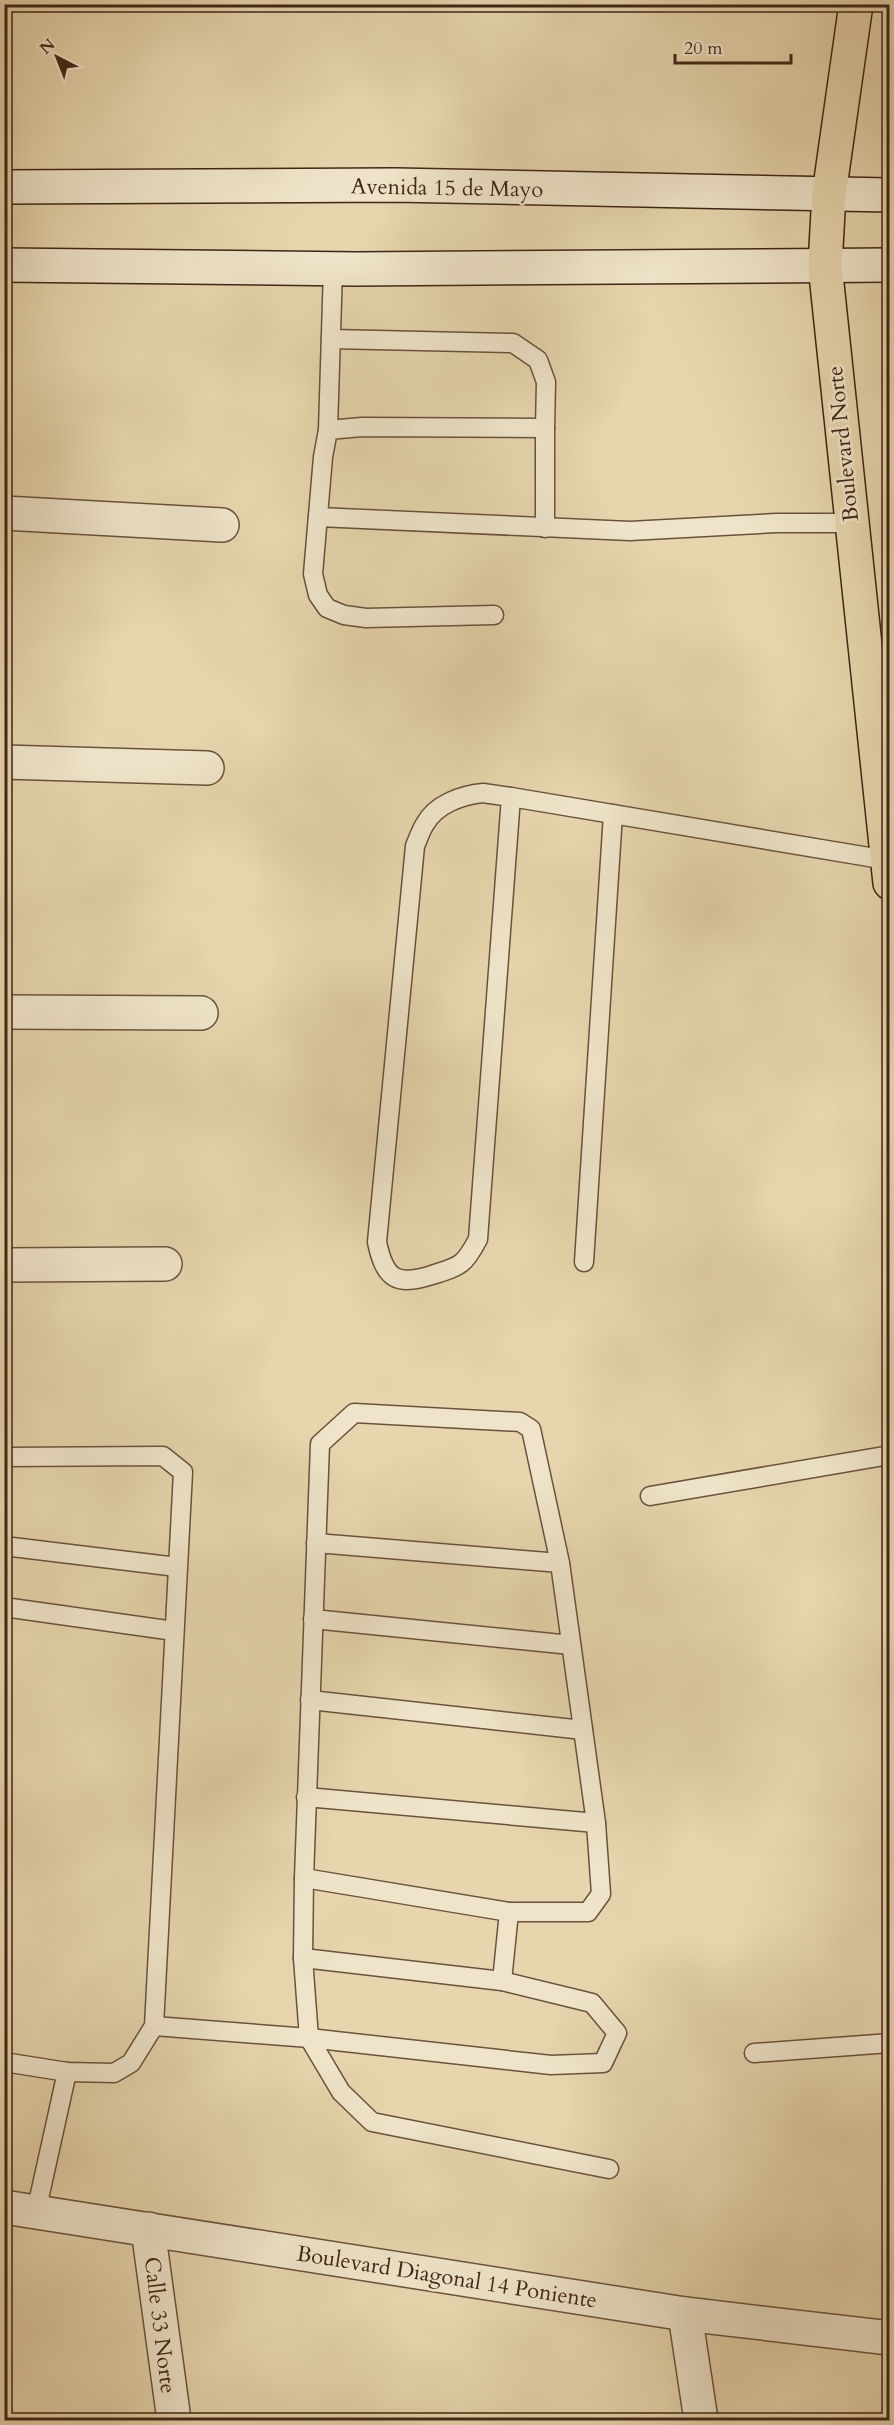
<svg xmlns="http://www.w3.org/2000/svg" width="894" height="2425" font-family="Cardo,serif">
<rect width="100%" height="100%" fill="#e6d5ad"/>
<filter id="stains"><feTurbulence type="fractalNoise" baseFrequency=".00333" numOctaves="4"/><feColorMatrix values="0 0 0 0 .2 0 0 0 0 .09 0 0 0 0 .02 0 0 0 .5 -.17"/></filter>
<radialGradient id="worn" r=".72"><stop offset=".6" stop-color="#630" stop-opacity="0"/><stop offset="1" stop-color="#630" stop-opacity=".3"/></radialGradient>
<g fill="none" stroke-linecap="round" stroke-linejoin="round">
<defs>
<g id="service">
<path d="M331,339L513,343L538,360L546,382L545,428"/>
<path d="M328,430L333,269"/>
<path d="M318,517L630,531L776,523H851"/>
<path d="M494,615L366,618L344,615L327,608L318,595L313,574L323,457L328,430L362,427L545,428V528"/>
<path d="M483,793L511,797L478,1239C464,1266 460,1266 432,1275C397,1286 385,1280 377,1242L415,846C418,839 421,830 425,824C436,804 462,795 483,793Z"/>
<path d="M511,797L887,860"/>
<path d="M584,1262L613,814"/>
<path d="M4,1457L163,1456L183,1472L154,2026L131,2063L114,2073L67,2072L4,2062"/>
<path d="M650,1496L890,1455"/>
<path d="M316,1543L560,1563"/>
<path d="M4,1546L177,1567"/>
<path d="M4,1607L174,1631"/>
<path d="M313,1619L571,1645"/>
<path d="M310,1700L583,1730"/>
<path d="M306,1797L596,1823L560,1563L531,1429L520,1422L354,1413L320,1444L304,1878L303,1958L309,2038L341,2092L372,2122L609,2169"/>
<path d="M304,1878L509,1912H588L601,1894L596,1823"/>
<path d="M502,1981L509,1912"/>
<path d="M154,2026L309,2038L551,2065L603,2063L617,2033L592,2003L502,1981L303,1958"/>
<path d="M754,2053L890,2043"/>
<path d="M36,2212L67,2072"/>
</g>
<g id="minor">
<path d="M4,513L222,525"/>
<path d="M4,762L207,768"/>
<path d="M4,1012L201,1013"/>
<path d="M4,1265L165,1264"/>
<path d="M4,2207L685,2314L890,2338"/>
<path d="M148,2229L174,2420"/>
<path d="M685,2314L701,2420"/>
</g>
<g id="secondary">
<path d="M4,187L395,185L890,195"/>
<path d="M4,265L356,269L890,265"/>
</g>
<path id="primary" d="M856,4L829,194L825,265L890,883"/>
</defs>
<use href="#service" stroke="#6a523c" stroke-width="21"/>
<use href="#minor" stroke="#6a523c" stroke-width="36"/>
<use href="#secondary" stroke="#402616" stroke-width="36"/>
<use href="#primary" stroke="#402616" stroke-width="36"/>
<use href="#service" stroke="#efe4ca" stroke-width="18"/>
<use href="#minor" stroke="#efe4ca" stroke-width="33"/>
<use href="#secondary" stroke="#efe4ca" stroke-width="33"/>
<use href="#primary" stroke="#e6d5ad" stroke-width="33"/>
</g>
<g text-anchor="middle" stroke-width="5" stroke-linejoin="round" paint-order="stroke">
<g font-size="22" fill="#402616" stroke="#efe4ca">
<text transform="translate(447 187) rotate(1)" y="8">Avenida 15 de Mayo</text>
<text transform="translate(842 444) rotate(-96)" y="8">Boulevard Norte</text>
<text transform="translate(447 2276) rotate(9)" y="8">Boulevard Diagonal 14 Poniente</text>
<text transform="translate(161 2325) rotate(83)" y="8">Calle 33 Norte</text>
</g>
</g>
<rect width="894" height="2425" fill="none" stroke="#e6d5ad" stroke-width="24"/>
<rect x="6" y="6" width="882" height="2413" fill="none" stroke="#402616" stroke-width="3"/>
<rect x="12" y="12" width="870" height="2401" fill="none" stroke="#402616" stroke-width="1.5"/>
<g transform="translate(57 57) rotate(318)" stroke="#efe4ca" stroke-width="4.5" paint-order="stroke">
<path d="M0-4.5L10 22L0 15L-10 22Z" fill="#402616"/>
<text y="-9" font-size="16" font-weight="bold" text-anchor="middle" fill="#402616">N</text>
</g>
<path d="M675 54v9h116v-9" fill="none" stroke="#402616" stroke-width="3"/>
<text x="684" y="54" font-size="18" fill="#402616" stroke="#efe4ca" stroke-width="4.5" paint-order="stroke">20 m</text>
<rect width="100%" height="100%" filter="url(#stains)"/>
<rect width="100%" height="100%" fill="url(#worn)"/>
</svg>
